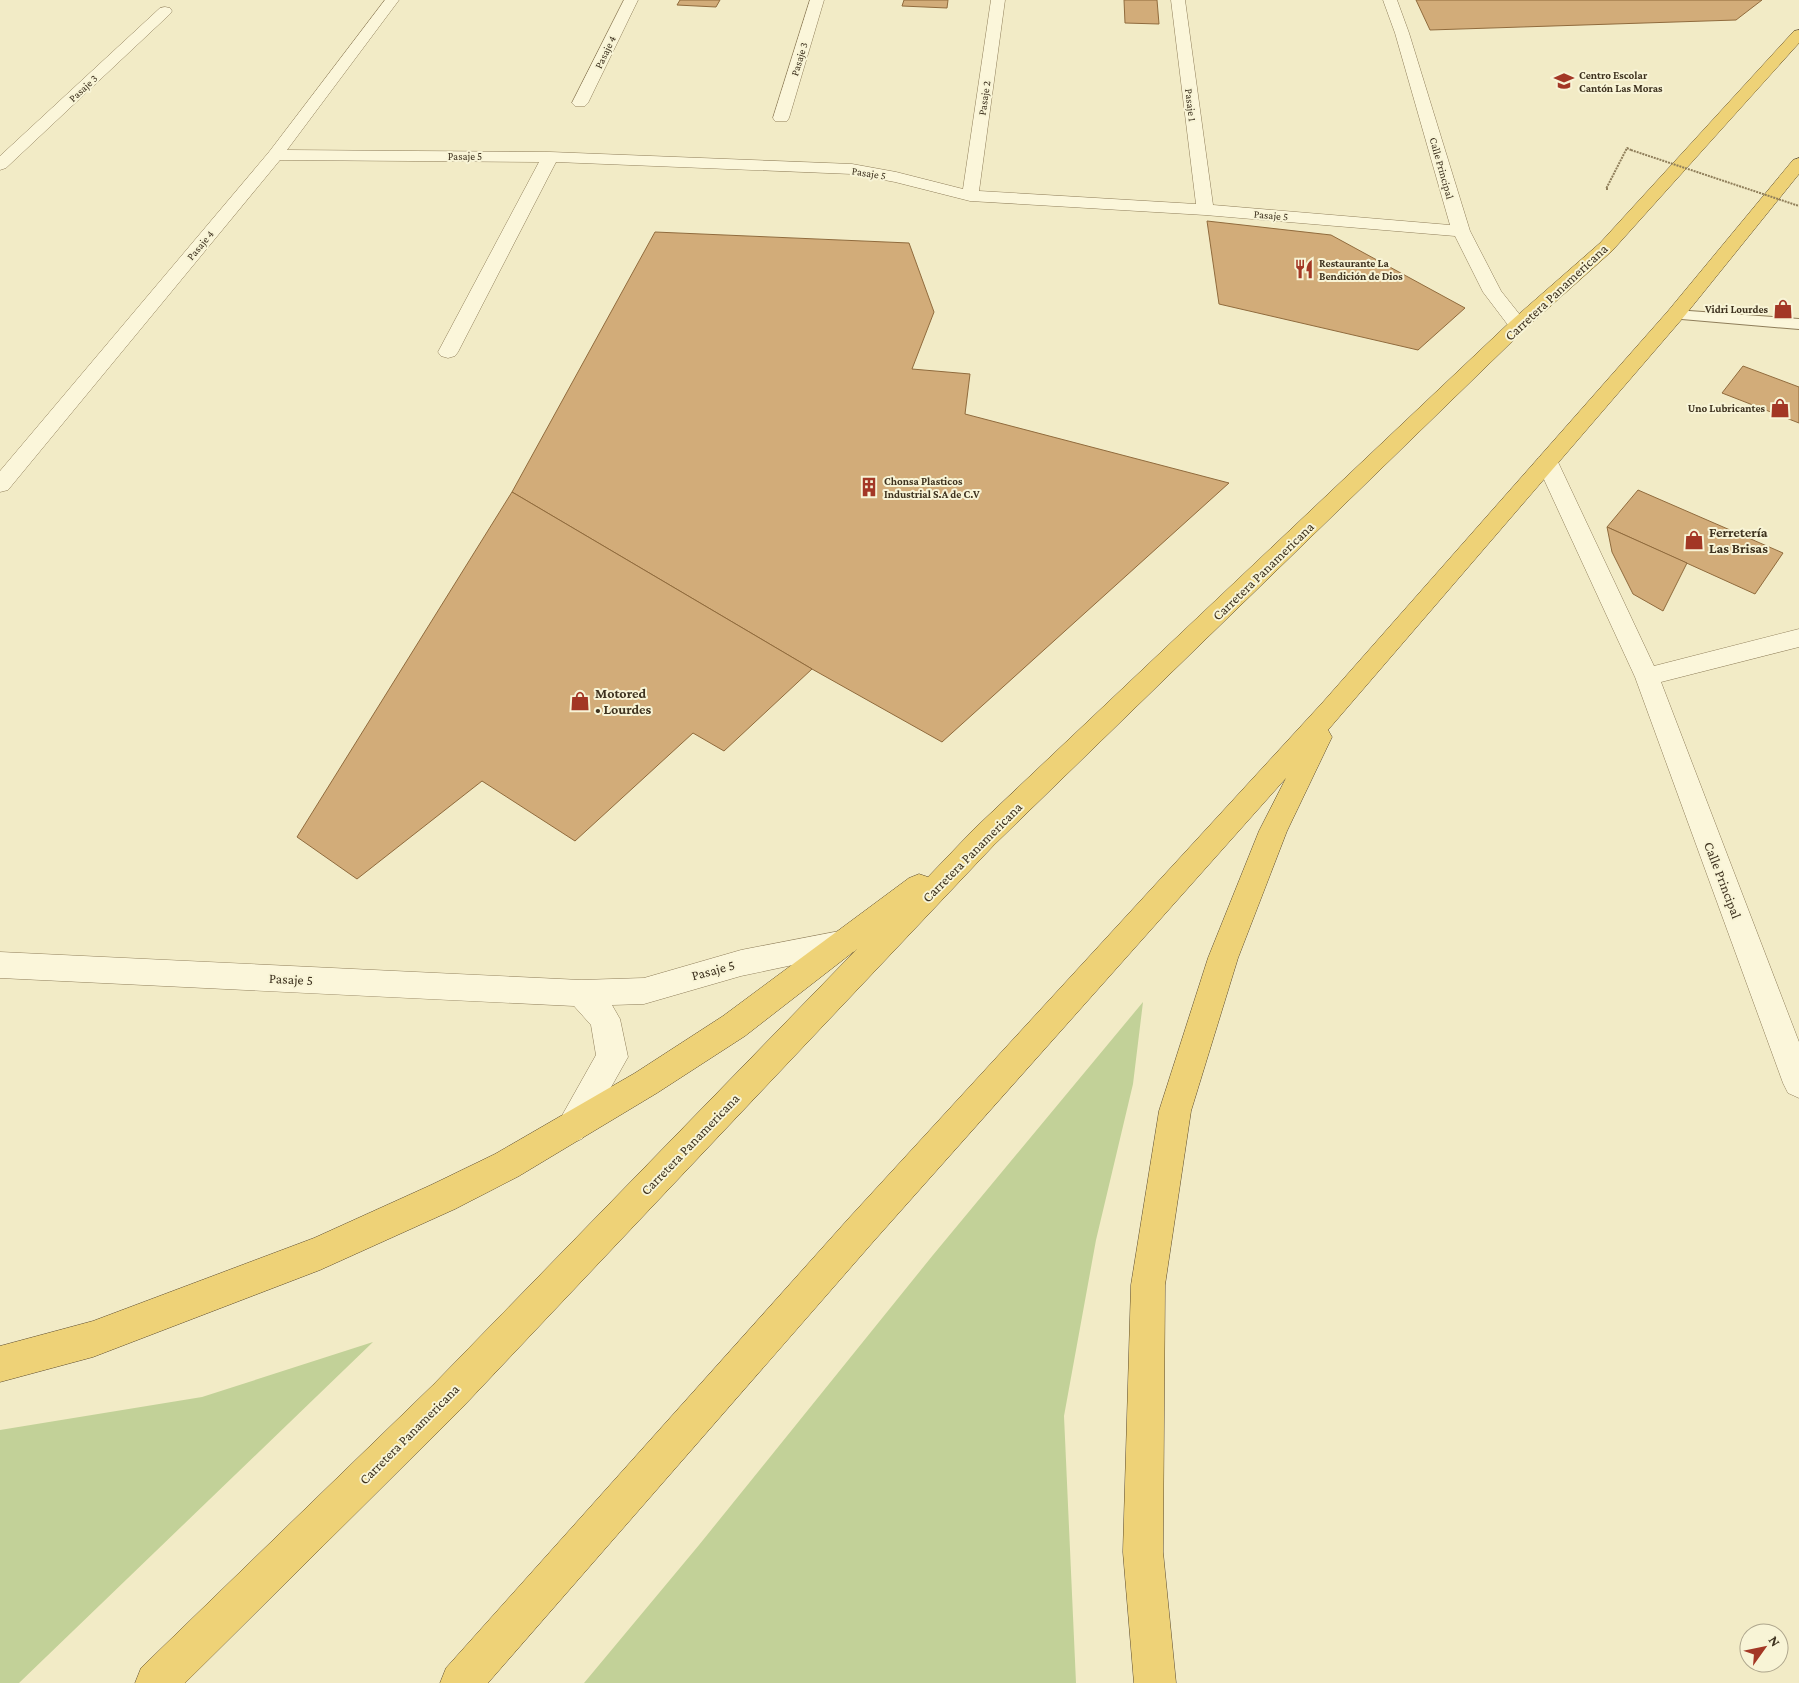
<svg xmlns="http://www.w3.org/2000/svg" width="1799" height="1683" font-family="'Crimson Pro',serif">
<rect width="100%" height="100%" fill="#f2ebc6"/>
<g fill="#c2d198">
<path d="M1143,1002L1133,1084L1096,1240L1064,1416L1076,1683H584L699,1545L933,1255Z"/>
<path d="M373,1342L19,1683H0V1430L202,1397Z"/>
</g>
<g fill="#d2ac79" stroke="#906b3d">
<path d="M680,0H720L716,7L677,5Z"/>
<path d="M904,0H948L947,8L902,6Z"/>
<path d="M1124,0H1157L1159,24L1125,23Z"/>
<path d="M1416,0H1762L1736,20L1430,30Z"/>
<path d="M1207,221L1331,235L1465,308L1418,350L1219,304Z"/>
<path d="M655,232L909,243L934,312L912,369L970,374L965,414L1229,483L942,742L812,669L512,492Z"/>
<path d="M1743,366L1799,387V423L1722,393Z"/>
<path d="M1638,490L1783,553L1755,594L1607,527Z"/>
<path d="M512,492L812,669L724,751L693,733L575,841L482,781L357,879L297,837Z"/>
<path d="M1607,527L1687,563L1663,611L1633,594L1612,552Z"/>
</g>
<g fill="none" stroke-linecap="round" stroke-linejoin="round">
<defs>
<path id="service" d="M1675,310L1799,319V329L1670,318L1667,315L1670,312Z"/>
<path id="pedestrian" d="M165,7L170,8L172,11L170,14L6,168L0,170V156L160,8Z"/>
<g id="minor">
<path d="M385,0H399L287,150L550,152L852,164L896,172L963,189L991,0H1005L979,191L1196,204L1171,0H1185L1213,205L1450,225L1395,33L1383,0H1397L1409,33L1470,231L1501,291L1528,325L1525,329L1518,331L1511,329L1483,292L1455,236L1205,215L970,201L895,182L852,174L556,162L458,352L455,356L448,358L441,356L438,352L539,162L280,160L8,490L0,492V471L269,152Z"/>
<path d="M624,0H638L588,103L585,106H575L572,103Z"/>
<path d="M810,0H824L789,118L787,121H775L773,118Z"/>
<path d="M1547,455L1555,457L1558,462L1654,666L1799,629V647L1661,682L1799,1042V1098L1788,1093L1783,1083L1635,677L1536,462L1539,457Z"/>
<path d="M845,930L855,933L860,942L855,951L845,954L741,976L644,1004L612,1005L620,1019L628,1057L582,1139L571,1143L560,1139L555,1128L596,1055L591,1025L574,1006L0,978V952L581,980L644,978L741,950Z"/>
</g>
<g id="trunk">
<path d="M1799,30V43L1612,251L1525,329L994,845L460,1410L185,1683H135L141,1668L434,1384L857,949L745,1036L657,1093L519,1176L455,1209L320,1270L93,1357L0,1382V1346L93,1321L314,1238L431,1185L495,1154L635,1073L723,1016L909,878L919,874L928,877L974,829L1511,321L1600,243L1794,31Z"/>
<path d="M1799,158V174L1682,319L1328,730L1332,737L1287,831L1238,958L1191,1111L1165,1285L1163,1552L1176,1683H1134L1123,1552L1131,1285L1159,1111L1208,958L1259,831L1286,778L873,1242L488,1683H440L446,1668L849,1218L1323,702L1668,311L1793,160Z"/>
</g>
</defs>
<use href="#service" stroke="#8f7e5a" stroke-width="2"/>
<use href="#pedestrian" stroke="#8f7e5a" stroke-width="1"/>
<use href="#minor" stroke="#8f7e5a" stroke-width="1"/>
<use href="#trunk" stroke="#5c4b2e" stroke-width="1"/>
<path stroke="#8f7e5a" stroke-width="2" stroke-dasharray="2 1" stroke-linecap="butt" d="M1608,189H1606L1627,148L1631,150"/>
<use href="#service" fill="#fbf6da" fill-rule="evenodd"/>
<use href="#pedestrian" fill="#fbf6da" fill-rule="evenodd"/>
<use href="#minor" fill="#fbf6da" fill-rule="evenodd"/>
<use href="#trunk" fill="#eed277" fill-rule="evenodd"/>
<path stroke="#8f7e5a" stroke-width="2" stroke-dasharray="2 1" stroke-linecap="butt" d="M1631,150L1799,206"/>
</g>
<defs>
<symbol id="school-bare" viewBox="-9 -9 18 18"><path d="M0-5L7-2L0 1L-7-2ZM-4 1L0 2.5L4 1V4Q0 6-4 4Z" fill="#a33725" stroke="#f8f4d6" stroke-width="2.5" paint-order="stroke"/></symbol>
<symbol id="restaurant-bare" viewBox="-9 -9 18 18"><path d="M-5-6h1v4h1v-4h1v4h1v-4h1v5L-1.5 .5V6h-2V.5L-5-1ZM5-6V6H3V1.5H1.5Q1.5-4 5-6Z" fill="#a33725" stroke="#f8f4d6" stroke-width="2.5" paint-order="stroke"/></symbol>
<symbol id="shop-bare" viewBox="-9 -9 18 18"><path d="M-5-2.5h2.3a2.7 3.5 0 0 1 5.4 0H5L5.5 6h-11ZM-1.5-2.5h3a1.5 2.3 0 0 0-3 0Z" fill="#a33725" stroke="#f8f4d6" stroke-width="2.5" paint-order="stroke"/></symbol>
<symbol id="building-bare" viewBox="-9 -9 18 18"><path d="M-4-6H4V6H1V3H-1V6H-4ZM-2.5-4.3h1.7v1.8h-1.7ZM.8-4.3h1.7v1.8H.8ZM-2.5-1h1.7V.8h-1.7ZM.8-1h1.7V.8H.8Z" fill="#a33725" stroke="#f8f4d6" stroke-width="2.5" paint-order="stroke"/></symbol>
</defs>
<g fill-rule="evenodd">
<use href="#school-bare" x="1550" y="67" width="28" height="28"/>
<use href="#restaurant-bare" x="1290" y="255" width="28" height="28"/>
<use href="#shop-bare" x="1769" y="295" width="28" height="28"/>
<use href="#shop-bare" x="1766" y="394" width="28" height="28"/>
<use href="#building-bare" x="855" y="473" width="28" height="28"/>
<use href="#shop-bare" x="1680" y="526" width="28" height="28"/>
<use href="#shop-bare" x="566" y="687" width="28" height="28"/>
</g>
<g text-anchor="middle" stroke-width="4" stroke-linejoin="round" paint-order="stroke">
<g font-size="11" fill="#3e321f" stroke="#f8f4d6">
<text transform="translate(605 52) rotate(-64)" y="4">Pasaje 4</text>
<text transform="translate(799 59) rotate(-73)" y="4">Pasaje 3</text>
<text transform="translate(83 88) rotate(-43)" y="4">Pasaje 3</text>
<text transform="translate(984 98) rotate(-82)" y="4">Pasaje 2</text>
<text transform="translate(1191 105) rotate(83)" y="4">Pasaje 1</text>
<text x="465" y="160">Pasaje 5</text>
<text transform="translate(1442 168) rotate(74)" y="4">Calle Principal</text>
<text transform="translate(869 173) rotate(9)" y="4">Pasaje 5</text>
<text transform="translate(1271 215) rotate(5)" y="4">Pasaje 5</text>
<text transform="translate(200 245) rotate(-50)" y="4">Pasaje 4</text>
</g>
<g font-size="11" font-weight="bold" fill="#3e321f" stroke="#f8f4d6" text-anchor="start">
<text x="1579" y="79">Centro Escolar<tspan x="1579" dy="13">Cantón Las Moras</tspan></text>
<text x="1319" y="267">Restaurante La<tspan x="1319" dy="13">Bendición de Dios</tspan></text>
<text x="1768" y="313" text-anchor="end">Vidri Lourdes</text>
<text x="1765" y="412" text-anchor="end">Uno Lubricantes</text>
<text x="884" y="485">Chonsa Plasticos<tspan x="884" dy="13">Industrial S.A de C.V</tspan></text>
</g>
<g font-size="14" fill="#3e321f" stroke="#f8f4d6">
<text transform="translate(1556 292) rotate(-43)" y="5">Carretera Panamericana</text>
<text transform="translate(1263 571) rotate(-44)" y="5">Carretera Panamericana</text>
<text transform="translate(972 852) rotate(-45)" y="5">Carretera Panamericana</text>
<text transform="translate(1723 880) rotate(69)" y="5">Calle Principal</text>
<text transform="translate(713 970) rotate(-15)" y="5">Pasaje 5</text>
<text transform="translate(291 979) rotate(3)" y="5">Pasaje 5</text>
<text transform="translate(690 1144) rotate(-46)" y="5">Carretera Panamericana</text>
<text transform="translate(409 1434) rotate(-45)" y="5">Carretera Panamericana</text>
</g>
<g font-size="14" font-weight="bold" fill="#3e321f" stroke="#f8f4d6" text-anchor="start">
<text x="1709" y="537">Ferretería<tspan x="1709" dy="16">Las Brisas</tspan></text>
<text x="595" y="698">Motored<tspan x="595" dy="16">• Lourdes</tspan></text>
</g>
</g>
<g transform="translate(1764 1648) rotate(57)"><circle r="24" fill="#f8f4d6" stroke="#aea68d"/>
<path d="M0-4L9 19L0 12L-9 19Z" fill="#a33725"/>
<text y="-8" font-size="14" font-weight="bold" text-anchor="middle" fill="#3e321f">N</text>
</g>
</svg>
